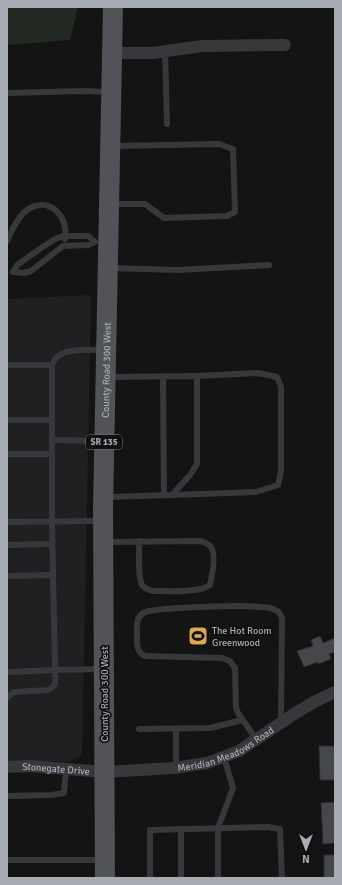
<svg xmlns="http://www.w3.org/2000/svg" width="342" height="885" font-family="Signika,sans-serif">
<rect width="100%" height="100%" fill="#141415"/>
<path fill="#202022" d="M91,295L82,755L72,761L7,762V299Z"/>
<path fill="#222923" d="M7,7H78L70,40L7,45Z"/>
<g fill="#46474a" stroke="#2e2e31">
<path d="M320,636L323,643L335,638V652L329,654L331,659L318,664V662L304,667L297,651L313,646L311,640Z"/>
<path d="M319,746H335V780H320Z"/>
<path d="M335,802V843L323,844L321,803Z"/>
<rect x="324" y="855" width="11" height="23"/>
</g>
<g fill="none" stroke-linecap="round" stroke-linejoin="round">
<g stroke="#37383b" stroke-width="6">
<path d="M165,50L167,124"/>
<path d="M7,93L84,91L108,92"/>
<path d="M111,204H145L164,218L227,216L235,212L233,149L219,144L114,146"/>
<path d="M65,236H88L95,242L88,245L63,246L31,271L24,273L13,272L17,265L44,246L57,238Z"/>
<path d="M7,241C12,230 19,214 30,208C51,197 69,218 65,239"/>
<path d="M110,268L178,270L269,265"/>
<path d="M7,365H52"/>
<path d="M163,376L164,495"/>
<path d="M7,420H52"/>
<path d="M52,440L102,441"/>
<path d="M7,454H52"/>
<path d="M172,495L256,492L278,485L281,471V387L277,377L258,373L197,376"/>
<path d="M107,497L172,495L190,475L197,464V376L108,377"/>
<path d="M7,522L101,521"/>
<path d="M105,542L201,541C204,542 208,544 210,546C217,552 212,576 210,585C199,593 168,591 153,591C149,590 145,589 142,585C137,575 140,553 139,541"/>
<path d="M7,545L52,544"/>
<path d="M7,576L53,575"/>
<path d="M7,672L55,670L52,521V365C53,363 55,359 57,357C67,348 90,350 103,350"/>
<path d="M7,698L14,692L48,690C58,686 55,679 55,670L101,669"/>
<path d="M139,729L210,728L242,720"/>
<path d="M256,739L238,713L236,708L235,668L230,661L222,658L145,656C137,652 137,646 137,638C137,629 135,619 143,613C154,607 245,605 262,607C268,607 274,609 279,612L282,618L281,723"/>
<path d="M176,768V729"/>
<path d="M7,796L52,795L64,793L66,769"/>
<path d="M181,829V878"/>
<path d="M7,860H101"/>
<path d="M150,878V830L268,827L280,829L282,878"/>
<path d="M218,878V828L233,788L224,757"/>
</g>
<g stroke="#37383b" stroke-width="12">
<path d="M112,53H153L202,46L285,45"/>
<path id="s1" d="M7,767L29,766L105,772L174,768L207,763L239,751L294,714L314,702L335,692"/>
</g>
<path stroke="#515358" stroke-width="20" id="s2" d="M105,878L103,509L113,7"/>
</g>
<defs>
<symbol id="stadium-square" viewBox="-11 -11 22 22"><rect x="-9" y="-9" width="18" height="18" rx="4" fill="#daab46" stroke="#0f0f10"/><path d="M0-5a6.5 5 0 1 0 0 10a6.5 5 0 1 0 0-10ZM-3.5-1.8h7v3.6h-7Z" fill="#111"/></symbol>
</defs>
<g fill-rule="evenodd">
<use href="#stadium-square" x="187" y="625" width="22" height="22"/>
</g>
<g text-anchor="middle" stroke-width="3.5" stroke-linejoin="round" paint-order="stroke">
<rect fill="#0f0f10" stroke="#797c83" stroke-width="1" x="86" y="435" width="36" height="14" rx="3"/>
<g font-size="9" font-weight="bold" fill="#a7abb4">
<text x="104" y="445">SR 135</text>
</g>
<g font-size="10" fill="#a7abb4" stroke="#0f0f10">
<text dy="4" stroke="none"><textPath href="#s2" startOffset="508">County Road 300 West</textPath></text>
<text transform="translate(104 694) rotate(-90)" y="4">County Road 300 West</text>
<text dy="4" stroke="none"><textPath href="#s1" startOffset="223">Meridian Meadows Road</textPath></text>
<text dy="4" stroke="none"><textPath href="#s1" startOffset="49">Stonegate Drive</textPath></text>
</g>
<g font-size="10" fill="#a7abb4" stroke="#0f0f10" text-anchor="start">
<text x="212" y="634">The Hot Room<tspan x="212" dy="12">Greenwood</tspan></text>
</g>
</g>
<rect width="342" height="885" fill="none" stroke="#a7abb4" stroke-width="16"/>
<g transform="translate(306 849) rotate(180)" stroke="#0f0f10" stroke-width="3" paint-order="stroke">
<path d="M0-3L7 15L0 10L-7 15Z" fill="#a7abb4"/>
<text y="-6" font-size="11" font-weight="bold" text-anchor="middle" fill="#a7abb4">N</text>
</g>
</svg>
